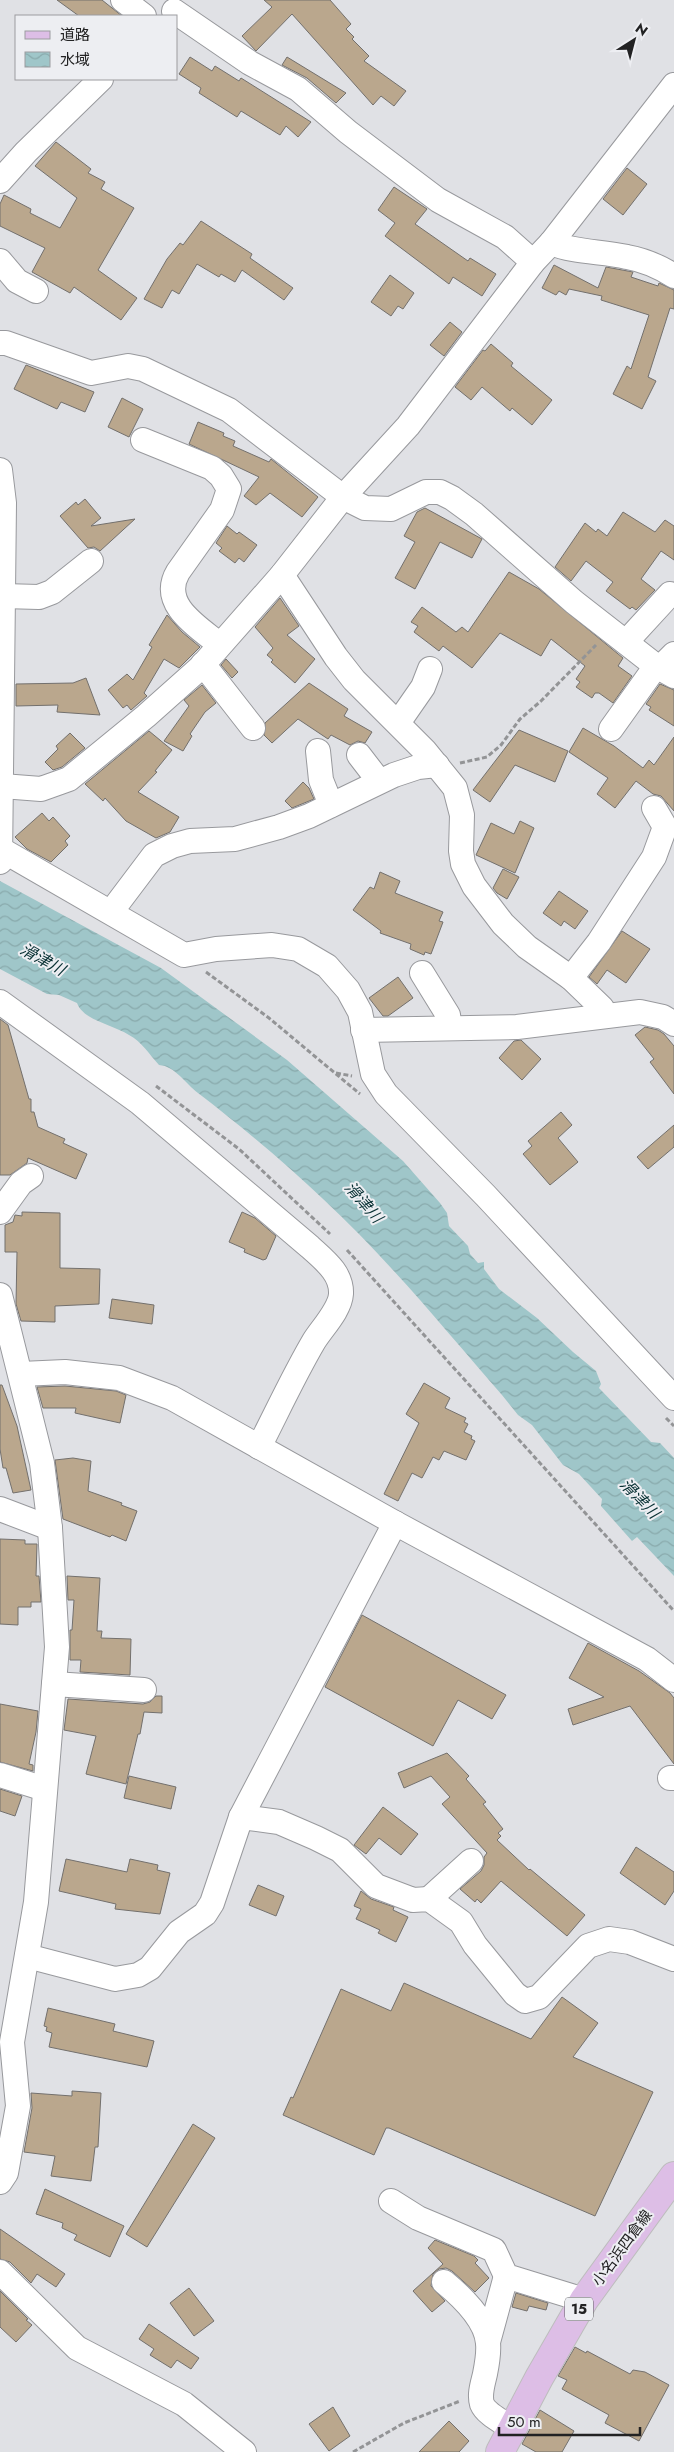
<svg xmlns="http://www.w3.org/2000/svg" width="674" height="2452" font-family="Jost,'Noto Sans JP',sans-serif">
<defs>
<pattern id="water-waves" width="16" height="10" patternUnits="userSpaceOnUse" patternTransform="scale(1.25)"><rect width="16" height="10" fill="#9fc6c9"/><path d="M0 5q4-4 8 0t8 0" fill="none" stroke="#89aaac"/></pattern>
</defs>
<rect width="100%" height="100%" fill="#e0e1e5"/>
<path fill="url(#water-waves)" d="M0,881L161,968L287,1060L403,1161L440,1203L447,1213L449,1226L468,1246L470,1254L478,1263L484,1262V1269L499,1289L537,1318L573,1352L596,1371L601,1384L599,1388L651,1442L660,1443L674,1458V1576L637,1537L632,1541L601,1506L602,1499L579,1474L563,1465L532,1425L518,1415L502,1395C465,1353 430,1310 392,1269C333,1204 267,1146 198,1093C186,1084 175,1066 159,1065C149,1054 142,1042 129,1035C112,1024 84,1021 77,1003L59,995L47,994L0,969Z"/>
<g fill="#baa78d" stroke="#73706d">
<path d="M57,0H102L122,16H79Z"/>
<path d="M264,0H330L351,24L346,29L354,37L352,39L369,56L364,61L406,91L394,106L381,96L373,105L292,14L256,51L242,36L272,7Z"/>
<path d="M190,57L212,71L215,66L239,81L241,78L311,122L298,137L286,126L280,135L241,111L237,117L199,93L201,88L179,74Z"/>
<path d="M287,57L346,93L336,103L307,78L282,65Z"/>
<path d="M56,142L91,169L88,173L105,182L101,189L134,208L98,270L137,298L121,320L74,287L70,293L32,272L45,248L0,226V204L4,195L31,209L30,213L60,228L77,198L35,166Z"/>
<path d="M627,168L647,184L623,215L603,199Z"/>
<path d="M394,187L427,209L415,224L468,261L470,258L496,274L482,296L453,277L449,284L385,236L395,223L378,210Z"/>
<path d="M201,221L252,254L250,258L293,288L284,300L242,270L235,282L221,274L219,277L197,264L179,294L172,290L162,308L144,299L167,259L180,243L183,245Z"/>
<path d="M554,265L598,288L606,267L633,272L631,277L658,286L659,283L674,290V309L670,308L648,377L656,381L642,409L613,394L627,366L631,369L649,315L601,300L602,296L569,289L566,295L559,291L556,295L542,288Z"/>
<path d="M390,275L414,293L403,309L398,306L391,316L371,302Z"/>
<path d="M450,322L462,332L444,356L430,345Z"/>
<path d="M491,344L513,363L511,366L552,400L532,425L512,408L510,411L482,387L471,400L455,387L483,350L485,351Z"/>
<path d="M26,365L94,392L85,412L61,402L57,409L14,389Z"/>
<path d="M122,398L143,409L129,437L108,427Z"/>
<path d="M198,422L224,433L223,436L235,441L233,446L269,462L271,459L318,497L302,517L270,493L256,505L244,496L259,477L189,444Z"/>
<path d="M85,499L101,518L91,526L135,519L100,551L94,547L88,548L60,516L76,502L78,505Z"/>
<path d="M425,508L482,539L472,558L440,542L415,589L395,578L415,542L404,536L417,512Z"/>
<path d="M623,512L655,532L665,520L674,526V560L661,551L641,579L655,590L636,610L632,607L630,609L606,591L613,582L586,561L571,581L555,567L585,523L596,532L598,529L607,536Z"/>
<path d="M227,526L237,534L239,532L257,545L244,562L239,558L235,563L219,551L222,548L216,543Z"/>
<path d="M509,572L539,589L623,658L618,666L632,676L613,703L599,693H595L592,698L576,687L580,682L576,679L585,666L551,639L541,656L500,633L472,668L443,646L439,651L414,632L418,626L411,622L422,607L456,632L462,627L468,632Z"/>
<path d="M280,598L299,626L287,635L315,659L295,683L271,662L273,660L267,655L273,648L255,627Z"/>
<path d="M167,615L182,632L200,647L179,668L164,659L144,693L147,696L131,710L127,705L123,708L108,690L127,674L133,680L152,647L149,645Z"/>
<path d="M226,659L238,672L232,678L221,665Z"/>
<path d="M86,678L100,715L57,712L58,705L16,706V684L73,683Z"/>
<path d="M309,683L348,709L344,716L372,732L365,743L358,741L350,745L331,735L328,739L298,719L272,743L264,735L265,723Z"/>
<path d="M660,684L674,690V726L649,710L651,707L646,704Z"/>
<path d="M202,685L216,703L205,712L190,734L192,736L183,751L164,741L189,706L184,700Z"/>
<path d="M583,728L614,746L643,768L649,760L654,765L674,737V811L661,796L653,794L636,781L615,808L597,794L608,778L569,752Z"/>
<path d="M519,730L568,751L555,782L515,765L490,802L473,790Z"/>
<path d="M149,731L172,750L155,771L157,772L138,792L179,817L170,832L156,838L126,821L105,798L103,801L85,784Z"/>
<path d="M70,733L85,748L62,767L53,770L45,762L58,749L56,746Z"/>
<path d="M303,782L309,788L314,799L292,808L285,801Z"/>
<path d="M42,813L49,821L53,817L70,836L65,841L68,845L51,862L27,849L15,837Z"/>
<path d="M520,821L534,828L515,873L476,855L491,823L514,834Z"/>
<path d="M503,869L519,877L507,899L497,893L493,888Z"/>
<path d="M380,872L400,881L395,893L443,912L439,921L443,922L431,954L425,952L424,955L410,949L411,944L380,933L381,931L353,910L370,887L374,889Z"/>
<path d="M559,891L588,911L575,929L564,921L561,926L543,913Z"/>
<path d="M622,931L650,949L626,983L607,970L597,984L589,977Z"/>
<path d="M398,977L413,998L388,1016H383L369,998Z"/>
<path d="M0,1019L8,1025L29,1099H31V1112H34L38,1127L65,1139L63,1143L87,1154L76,1179L28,1158L27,1163L10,1175H0Z"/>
<path d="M645,1027L658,1030L664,1034L674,1046V1094L650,1062L654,1059L635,1035Z"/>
<path d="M521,1040L541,1059L522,1080L499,1058L514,1041Z"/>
<path d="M561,1112L572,1125L558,1138L578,1162L550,1185L523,1154L532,1146L528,1141Z"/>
<path d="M674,1125V1147L648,1169L637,1157Z"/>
<path d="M22,1212L60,1213V1268L100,1269L99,1304L55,1306V1322L21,1321L16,1304L17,1252H5V1225L13,1222L15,1215L22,1216Z"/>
<path d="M242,1212L255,1218L276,1236L266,1259L263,1260L244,1252L245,1249L229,1242Z"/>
<path d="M112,1299L154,1305L152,1324L109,1318Z"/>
<path d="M424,1383L450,1398L445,1408L466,1418L464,1422L468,1424L464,1432L472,1436L471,1439L475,1441L466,1460L444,1451L439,1460L433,1457L422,1478L412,1473L398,1501L384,1494L419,1423L406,1414Z"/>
<path d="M0,1385H2L17,1426L31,1490L13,1493L6,1468H3L0,1449Z"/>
<path d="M65,1386L116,1391L126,1395L120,1423L75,1413L76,1408H43L37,1387Z"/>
<path d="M73,1458L91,1461L88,1491L122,1503L121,1505L137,1511L126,1541L112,1535L110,1537L63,1519L55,1460Z"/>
<path d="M0,1539L25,1540V1544H37L36,1576H39L41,1602H31V1607H18V1625L0,1624Z"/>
<path d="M67,1576L100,1578L97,1631H102L101,1638L131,1639L130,1675L80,1672L81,1660H70V1630H72L74,1600H68Z"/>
<path d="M362,1615L506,1695L492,1719L458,1700L433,1746L325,1687Z"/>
<path d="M588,1643L639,1671L670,1693L674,1698V1764L630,1706L573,1725L568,1709L604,1697L569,1678Z"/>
<path d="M156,1696H162V1713L144,1712L140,1734H138L126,1784L86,1774L96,1736L64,1730L68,1699L143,1704L150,1702Z"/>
<path d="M0,1704L38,1711L36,1732L29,1764L33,1765V1771L0,1762Z"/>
<path d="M447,1753L469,1776L466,1779L486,1802L483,1804L503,1829L498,1833L501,1836L497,1840L529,1870L530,1869L585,1915L567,1936L501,1881L481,1903L477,1899L475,1902L460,1889L481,1871L484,1865V1857L487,1853L442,1804L450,1797L431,1776L404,1788L398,1773Z"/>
<path d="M129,1776L176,1787L171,1809L124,1798Z"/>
<path d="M0,1789L22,1796L15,1816L0,1811Z"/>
<path d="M383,1807L418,1834L401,1855L379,1838L366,1854L354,1845Z"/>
<path d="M636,1847L674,1872V1891L665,1905L620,1873Z"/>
<path d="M66,1859L127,1872L130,1859L158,1865L157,1870L170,1873L160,1914L115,1909L116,1904L59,1891Z"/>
<path d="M258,1885L284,1896L276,1916L249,1905Z"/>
<path d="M361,1891L371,1899L394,1907L393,1910L408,1917L396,1942L378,1933L380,1930L356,1919L361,1909L354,1906Z"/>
<path d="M404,1983L531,2039L562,1997L598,2023L573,2057L653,2092L595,2216L389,2128H386L374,2155L283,2115L291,2097L293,2098L341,1989L391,2011Z"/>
<path d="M48,2008L115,2024L113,2031L154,2041L147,2067L49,2047L52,2033L46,2031L47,2027L44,2026Z"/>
<path d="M72,2091L101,2093L98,2147H95L91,2181L51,2176L55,2156L24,2152L32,2108L31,2093L72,2096Z"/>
<path d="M193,2124L215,2138L147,2247L126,2234Z"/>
<path d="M45,2189L124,2226L110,2257L74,2240L77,2235L62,2228L63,2223L36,2214Z"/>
<path d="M0,2229L65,2274L56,2287L37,2274L31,2283L10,2262L0,2259Z"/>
<path d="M435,2240L474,2256L478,2260L475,2263L489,2278L475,2292L452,2271L446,2268L439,2269L433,2274L431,2286L445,2301L432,2312L413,2291L443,2264L428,2248Z"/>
<path d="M189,2288L214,2321L194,2336L170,2303Z"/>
<path d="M0,2291L28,2319L26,2320L32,2325L16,2342L0,2327Z"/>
<path d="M516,2293L548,2303L546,2310L529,2306L527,2311L512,2307Z"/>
<path d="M149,2324L199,2358L191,2369L177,2360L171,2368L150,2355L154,2349L139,2339Z"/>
<path d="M575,2347L586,2353L587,2351L630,2374L633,2370L645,2372L669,2385L639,2441L605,2423L609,2415L562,2389L567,2380L558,2376Z"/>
<path d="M333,2407L350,2436L329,2451L309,2424Z"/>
<path d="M540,2410L574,2431L562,2452H536L522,2444Z"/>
<path d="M449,2421L469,2441L459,2452H419Z"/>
</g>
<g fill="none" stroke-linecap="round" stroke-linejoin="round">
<defs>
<g id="minor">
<path d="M123,0L144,16"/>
<path d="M174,11L250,63L298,89L348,132L438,200L505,237L533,262"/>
<path d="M0,181L26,152L101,79"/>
<path d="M551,243C576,253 602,251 627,257C644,260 660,267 674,276"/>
<path d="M0,261L17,281L36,291"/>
<path d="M0,343H6L91,373L128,366L143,369L229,410L343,497L365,508L391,509L426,492H440L452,498L474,514L574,602L656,666L674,676"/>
<path d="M143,440L212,468L221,476L229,489L222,510L178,572C159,604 198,627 219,644"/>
<path d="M0,470L4,503L0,862"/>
<path d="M282,575L336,657L354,680L425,751L455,788L462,815L461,851L463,864L474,886L503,924L527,947L571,978L602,1008L604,1016"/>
<path d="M3,596L39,597L52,592L91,561"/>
<path d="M626,642L670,594"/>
<path d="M203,664L253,728"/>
<path d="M398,723L423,687L430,669"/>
<path d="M611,729L656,666L664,664L674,654"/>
<path d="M318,751L321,780L331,805"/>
<path d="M359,755L379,781"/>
<path d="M2,786L41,789L69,779L146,716L201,667L282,575L343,497L408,426L533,262L551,243L674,85"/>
<path d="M0,849L184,955L216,949L272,945L298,949L327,966L348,990L360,1012L373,1074L386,1094L486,1196L674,1398"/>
<path d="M111,912L154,855L172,846L190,841L235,839L279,827L309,816L394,775L418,767L437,765"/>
<path d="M422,973L448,1015L450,1028"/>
<path d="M571,978L599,942L654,857L665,827L654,808"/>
<path d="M0,1002L140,1103L310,1247C324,1260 342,1273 341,1294C340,1310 322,1328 314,1341C294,1375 277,1412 259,1447"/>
<path d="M363,1030L517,1027L640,1012L663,1017L674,1024"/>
<path d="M0,1212L21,1183L31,1176"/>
<path d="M0,1295L42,1463L50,1528L57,1647L36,1902L12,2042L18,2106L6,2173L0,2182"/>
<path d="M21,1374L65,1372L119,1378L172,1398L395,1523L647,1659L674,1680"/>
<path d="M0,1509L50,1528"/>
<path d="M54,1684L144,1690"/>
<path d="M0,1775L45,1789"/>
<path d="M670,1778H674"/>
<path d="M241,1817L279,1822L316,1838L340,1850L376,1886L413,1900L429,1899L461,1922L475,1945L515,1994L525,2001L539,1997L588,1946L609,1939L630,1942L674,1959"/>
<path d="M429,1899L471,1861"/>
<path d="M27,1956L115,1979L138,1975L150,1968L179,1932L205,1914L212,1903L241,1817L395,1523"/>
<path d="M391,2201L418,2218L494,2250L506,2276L584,2300"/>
<path d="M0,2272L77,2348L184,2404L244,2452"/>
<path d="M444,2282C461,2296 486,2320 488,2343C489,2353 487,2364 485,2374C483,2383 479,2394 482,2404C486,2414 503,2422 511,2428"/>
<path d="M488,2342L506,2276"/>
</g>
<path id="major" d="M500,2452L539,2378L584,2300L674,2176"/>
</defs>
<use href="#minor" stroke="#98999d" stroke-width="26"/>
<use href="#major" stroke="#bdbdbd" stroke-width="30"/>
<g stroke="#939496" stroke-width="3" stroke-dasharray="5 2.5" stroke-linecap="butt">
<path d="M460,763L487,757L501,745L520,719L541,701L596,645"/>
<path d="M206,972L269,1018L360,1094"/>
<path d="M336,1073L352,1076"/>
<path d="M156,1086L239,1149L330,1234"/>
<path d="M347,1250L674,1611"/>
<path d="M666,1418L674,1426"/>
<path d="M353,2452L404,2423L460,2401"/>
</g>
<use href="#minor" stroke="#fff" stroke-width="24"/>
<use href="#major" stroke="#ddbee6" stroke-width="28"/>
</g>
<g text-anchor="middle" stroke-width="4" stroke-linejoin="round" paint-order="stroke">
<rect fill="#edeef2" stroke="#5f5f61" stroke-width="1" x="565" y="2297.5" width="28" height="23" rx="4"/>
<g font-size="14" font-weight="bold" fill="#222223">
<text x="579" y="2314">15</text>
</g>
<g font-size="15" fill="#222223" stroke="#edeef2">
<text transform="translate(622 2248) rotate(-54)" y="5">小名浜四倉線</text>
</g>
<g font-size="16" font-style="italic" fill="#093134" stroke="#edeef2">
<text transform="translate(43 959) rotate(29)" y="6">滑津川</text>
<text transform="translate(364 1202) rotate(49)" y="6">滑津川</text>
<text transform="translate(640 1498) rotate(46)" y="6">滑津川</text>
</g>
</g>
<rect x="15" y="15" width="162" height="65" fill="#edeef2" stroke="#9c9c9f"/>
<rect x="25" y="31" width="25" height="8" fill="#ddbee6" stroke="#9c9c9f"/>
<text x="60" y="40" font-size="15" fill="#222223">道路</text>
<rect x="25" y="52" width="25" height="15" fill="url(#water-waves)" stroke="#9c9c9f"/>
<text x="60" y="65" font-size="15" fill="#222223">水域</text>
<g transform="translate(634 40) rotate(36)" stroke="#edeef2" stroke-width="4" paint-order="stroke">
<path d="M0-4L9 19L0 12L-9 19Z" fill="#222223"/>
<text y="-8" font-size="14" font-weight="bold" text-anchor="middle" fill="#222223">N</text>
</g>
<path d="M499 2427v8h141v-8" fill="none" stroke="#222223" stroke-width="2.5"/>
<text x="507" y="2427" font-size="15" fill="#222223" stroke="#edeef2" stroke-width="4" paint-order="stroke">50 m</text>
</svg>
